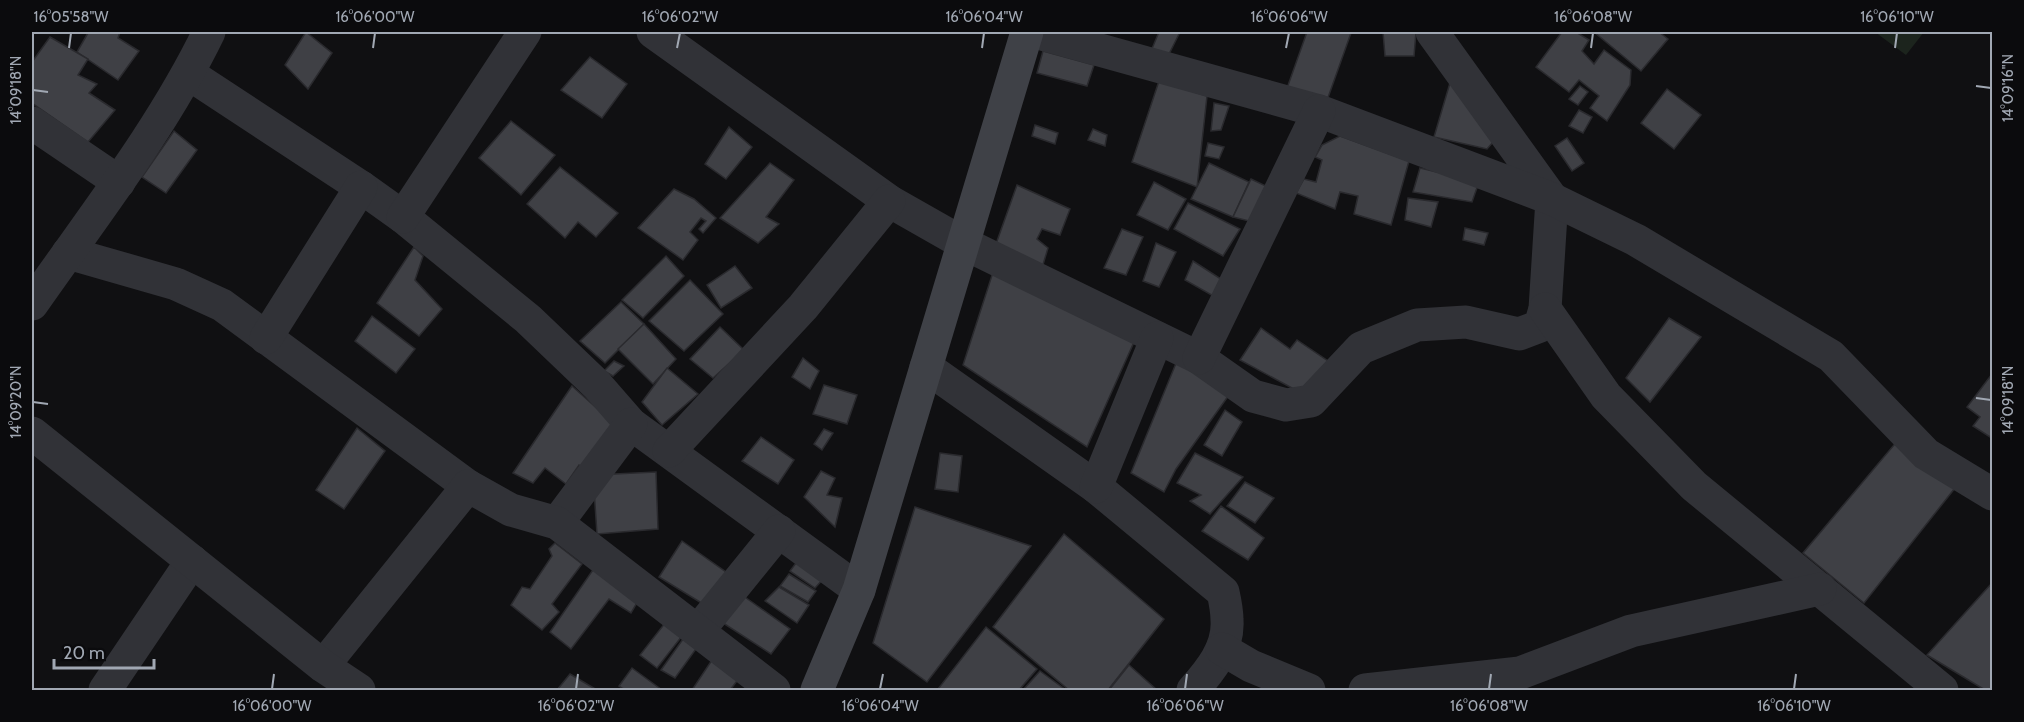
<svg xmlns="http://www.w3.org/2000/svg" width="2024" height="722" font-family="Cabin,sans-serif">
<rect width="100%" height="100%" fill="#101012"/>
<path fill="#1c241d" d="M1875,32H1924L1906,55Z"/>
<g fill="#3f4045" stroke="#2a2a2e" stroke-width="1.5">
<path d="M86,32H120L118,38L139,51L118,80L77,52L88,33Z"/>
<path d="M306,32L332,53L308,89L285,65Z"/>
<path d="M1159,32H1180L1167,58L1151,51Z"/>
<path d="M1307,32L1351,33L1325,106L1286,91Z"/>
<path d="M1383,32H1416L1414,56H1385Z"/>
<path d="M1562,32H1576L1589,40L1582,51L1594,64L1604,50L1631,70L1630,85L1607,121L1590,108L1599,96L1579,80L1569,92L1536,67Z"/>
<path d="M1594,32H1659L1668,39L1641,71Z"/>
<path d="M50,37L88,59L78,75L97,84L89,93L115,110L88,142L32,103V62Z"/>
<path d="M1043,51L1094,65L1087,86L1037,73Z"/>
<path d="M590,57L627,84L602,118L561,90Z"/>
<path d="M1452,76L1501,133L1487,149L1434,137Z"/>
<path d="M1159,81L1207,96L1197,187L1132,162Z"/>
<path d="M1580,86L1588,92L1578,105L1569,99Z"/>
<path d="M1667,89L1701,115L1674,149L1641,123Z"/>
<path d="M1214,103L1229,106L1221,130L1211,131Z"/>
<path d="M1579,110L1592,117L1583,133L1569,126Z"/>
<path d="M511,121L555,155L521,195L479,158Z"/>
<path d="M1035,125L1058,133L1055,144L1032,136Z"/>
<path d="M729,127L752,147L726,179L705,164Z"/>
<path d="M1093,129L1107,135L1105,146L1088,140Z"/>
<path d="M174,131L197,150L166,193L142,177Z"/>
<path d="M1340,136L1409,161L1391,225L1354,214L1358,196L1340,192L1335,209L1296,193L1304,179L1316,182L1322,160L1315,157L1322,145Z"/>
<path d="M1567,138L1584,163L1572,171L1555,146Z"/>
<path d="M1208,143L1224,147L1219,159L1205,156Z"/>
<path d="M770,163L794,180L766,217L779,224L758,243L720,218Z"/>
<path d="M1209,163L1249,182L1233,217L1191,199Z"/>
<path d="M560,167L618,213L596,237L578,222L565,238L527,204Z"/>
<path d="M1420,168L1479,182L1472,202L1413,192Z"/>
<path d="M1251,179L1274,190L1257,223L1233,217Z"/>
<path d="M1154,182L1186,199L1168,230L1137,215Z"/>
<path d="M1017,185L1070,209L1060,235L1042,229L1037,239L1048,248L1042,268L996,244Z"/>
<path d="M674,189L694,199L716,218L703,233L699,229L706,221L701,218L690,232L698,240L683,260L638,228Z"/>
<path d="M1408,198L1438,202L1431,227L1405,220Z"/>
<path d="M1188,203L1240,229L1223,256L1174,229Z"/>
<path d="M1465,228L1488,233L1484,245L1463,240Z"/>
<path d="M1122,229L1143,237L1126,275L1104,268Z"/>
<path d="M1156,243L1176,252L1159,287L1143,281Z"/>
<path d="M414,247L423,256L415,280L442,309L419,336L377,303Z"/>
<path d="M666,256L684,276L643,318L622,300Z"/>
<path d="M1193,261L1224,281L1215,297L1185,280Z"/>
<path d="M735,266L752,288L721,308L707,285Z"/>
<path d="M995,266L1134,342L1087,447L963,365Z"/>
<path d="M690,280L723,314L684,351L649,321Z"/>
<path d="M621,302L644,324L605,363L580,341Z"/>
<path d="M372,316L415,349L396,373L355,341Z"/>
<path d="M1669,318L1701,337L1650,402L1626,378Z"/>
<path d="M644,324L676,359L653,384L618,349Z"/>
<path d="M720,327L744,350L713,378L690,359Z"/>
<path d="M1261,328L1290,349L1297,340L1328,361L1303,394L1240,360Z"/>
<path d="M1179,356L1234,388L1176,469L1164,492L1131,473Z"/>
<path d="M803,358L819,371L810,389L792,377Z"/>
<path d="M614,361L624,366L613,376L604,371Z"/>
<path d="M667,368L698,394L662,425L642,402Z"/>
<path d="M1992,374V434L1990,437L1973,426L1980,417L1967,407Z"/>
<path d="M824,385L857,395L847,424L813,414Z"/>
<path d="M572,386L619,428L587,471L579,465L566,484L545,468L533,483L513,473Z"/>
<path d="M1225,410L1242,422L1222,456L1204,445Z"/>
<path d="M357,428L385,451L344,509L316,490Z"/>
<path d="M824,429L833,433L822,450L814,444Z"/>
<path d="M761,437L794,460L778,484L742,461Z"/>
<path d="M1899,439L1955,488L1864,603L1803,553Z"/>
<path d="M940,453L962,456L958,492L935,489Z"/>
<path d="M1195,453L1243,477L1210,514L1190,501L1201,495L1177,483Z"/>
<path d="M821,471L835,478L827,495L842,498L835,527L804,497Z"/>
<path d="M656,472L658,529L597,534L593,475Z"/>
<path d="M1245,482L1274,498L1255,523L1227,506Z"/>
<path d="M1221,506L1264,538L1248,560L1202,531Z"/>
<path d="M915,507L1031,546L927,682L873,643Z"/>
<path d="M1064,534L1164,619L1108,690H1069L993,627Z"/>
<path d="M682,541L733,577L708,607L659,577Z"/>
<path d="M555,543L582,564L552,604L559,612L542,630L511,605L522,587L530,589L552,556L549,549Z"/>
<path d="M799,559L825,577L815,588L790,571Z"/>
<path d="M597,564L641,596L631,613L609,599L571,649L550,632Z"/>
<path d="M789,574L816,591L808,602L780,586Z"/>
<path d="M1992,583V690H1985L1927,655Z"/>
<path d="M779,587L809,605L797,623L765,601Z"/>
<path d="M742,595L790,629L771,654L723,623Z"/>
<path d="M669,618L686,631L657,668L640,655Z"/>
<path d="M986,627L1037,669L1019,690H941L938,689Z"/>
<path d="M688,632L701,642L675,678L661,670Z"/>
<path d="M716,654L744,672L730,690H692Z"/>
<path d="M1129,665L1157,690H1109Z"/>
<path d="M632,668L662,690H625L619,686Z"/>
<path d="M1040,671L1066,690H1023Z"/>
<path d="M570,674L597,690H557Z"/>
</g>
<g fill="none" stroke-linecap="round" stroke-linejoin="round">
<g stroke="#313237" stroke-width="33">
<path d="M653,32L889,201L963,243L1199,358L1253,396L1286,405L1311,401L1361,348L1417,325L1466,322L1519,334L1540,326L1545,309L1552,199L1432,32"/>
<path d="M1035,32L1319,111L1552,199L1636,240L1831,356L1926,454L1992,494"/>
<path d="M189,74L361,187L403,217L528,319L597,385L631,424L859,590"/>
<path d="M32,123L119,182"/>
<path d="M403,217L525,32"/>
<path d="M68,253L176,284L222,305L468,486"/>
<path d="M32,304C94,215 162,129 209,32"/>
<path d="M1545,309L1606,396L1694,486L1942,690"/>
<path d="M266,338L361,187"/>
<path d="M1199,358L1319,111"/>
<path d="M926,367L1096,487L1223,592C1225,601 1227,611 1227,620C1229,648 1210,671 1193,690"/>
<path d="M669,451L803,307L889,201"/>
<path d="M1096,487L1157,338"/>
<path d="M557,523L631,424"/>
<path d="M698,631L779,531"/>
<path d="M1222,649L1251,666L1309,690"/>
<path d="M323,666L468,486L511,510L557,523L774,690"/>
<path d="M105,690L192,561"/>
<path d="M1365,690L1520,673L1631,631L1820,589"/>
</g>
<path stroke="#313237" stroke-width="33" d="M32,433L323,666L359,690"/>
<path stroke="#3f4147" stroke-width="33" d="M817,690L859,590L1027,32"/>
</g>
<path fill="none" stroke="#a1a8b3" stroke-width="2" d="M69,48L71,33M373,48L375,33M677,48L680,33M982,48L984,33M1286,48L1289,33M1591,48L1593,33M1895,48L1897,33M1976,86L1991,88M33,90L48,92M1976,398L1991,400M33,402L48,404M272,689L274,674M576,689L578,674M880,689L883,674M1185,689L1187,674M1489,689L1491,674M1794,689L1796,674"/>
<rect width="2024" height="722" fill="none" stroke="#0b0b0d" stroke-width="66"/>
<path d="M54 659v9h100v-9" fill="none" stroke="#a1a8b3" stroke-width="3"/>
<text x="63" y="659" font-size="18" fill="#a1a8b3" stroke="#0b0b0d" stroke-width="4.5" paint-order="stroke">20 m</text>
<rect x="33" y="33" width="1958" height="656" fill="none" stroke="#a1a8b3" stroke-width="2"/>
<g font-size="15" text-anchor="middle" fill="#a1a8b3">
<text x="71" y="22">16°05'58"W</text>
<text x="375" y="22">16°06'00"W</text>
<text x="680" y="22">16°06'02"W</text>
<text x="984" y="22">16°06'04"W</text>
<text x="1289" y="22">16°06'06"W</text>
<text x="1593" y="22">16°06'08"W</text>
<text x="1897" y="22">16°06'10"W</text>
<text transform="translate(2008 88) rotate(-90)" y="5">14°09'16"N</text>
<text transform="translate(16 90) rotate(-90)" y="5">14°09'18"N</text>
<text transform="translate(2008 400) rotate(-90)" y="5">14°09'18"N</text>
<text transform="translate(16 402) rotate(-90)" y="5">14°09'20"N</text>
<text x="272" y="711">16°06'00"W</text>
<text x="576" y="711">16°06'02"W</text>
<text x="880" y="711">16°06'04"W</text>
<text x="1185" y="711">16°06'06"W</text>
<text x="1489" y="711">16°06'08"W</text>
<text x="1794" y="711">16°06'10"W</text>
</g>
</svg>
